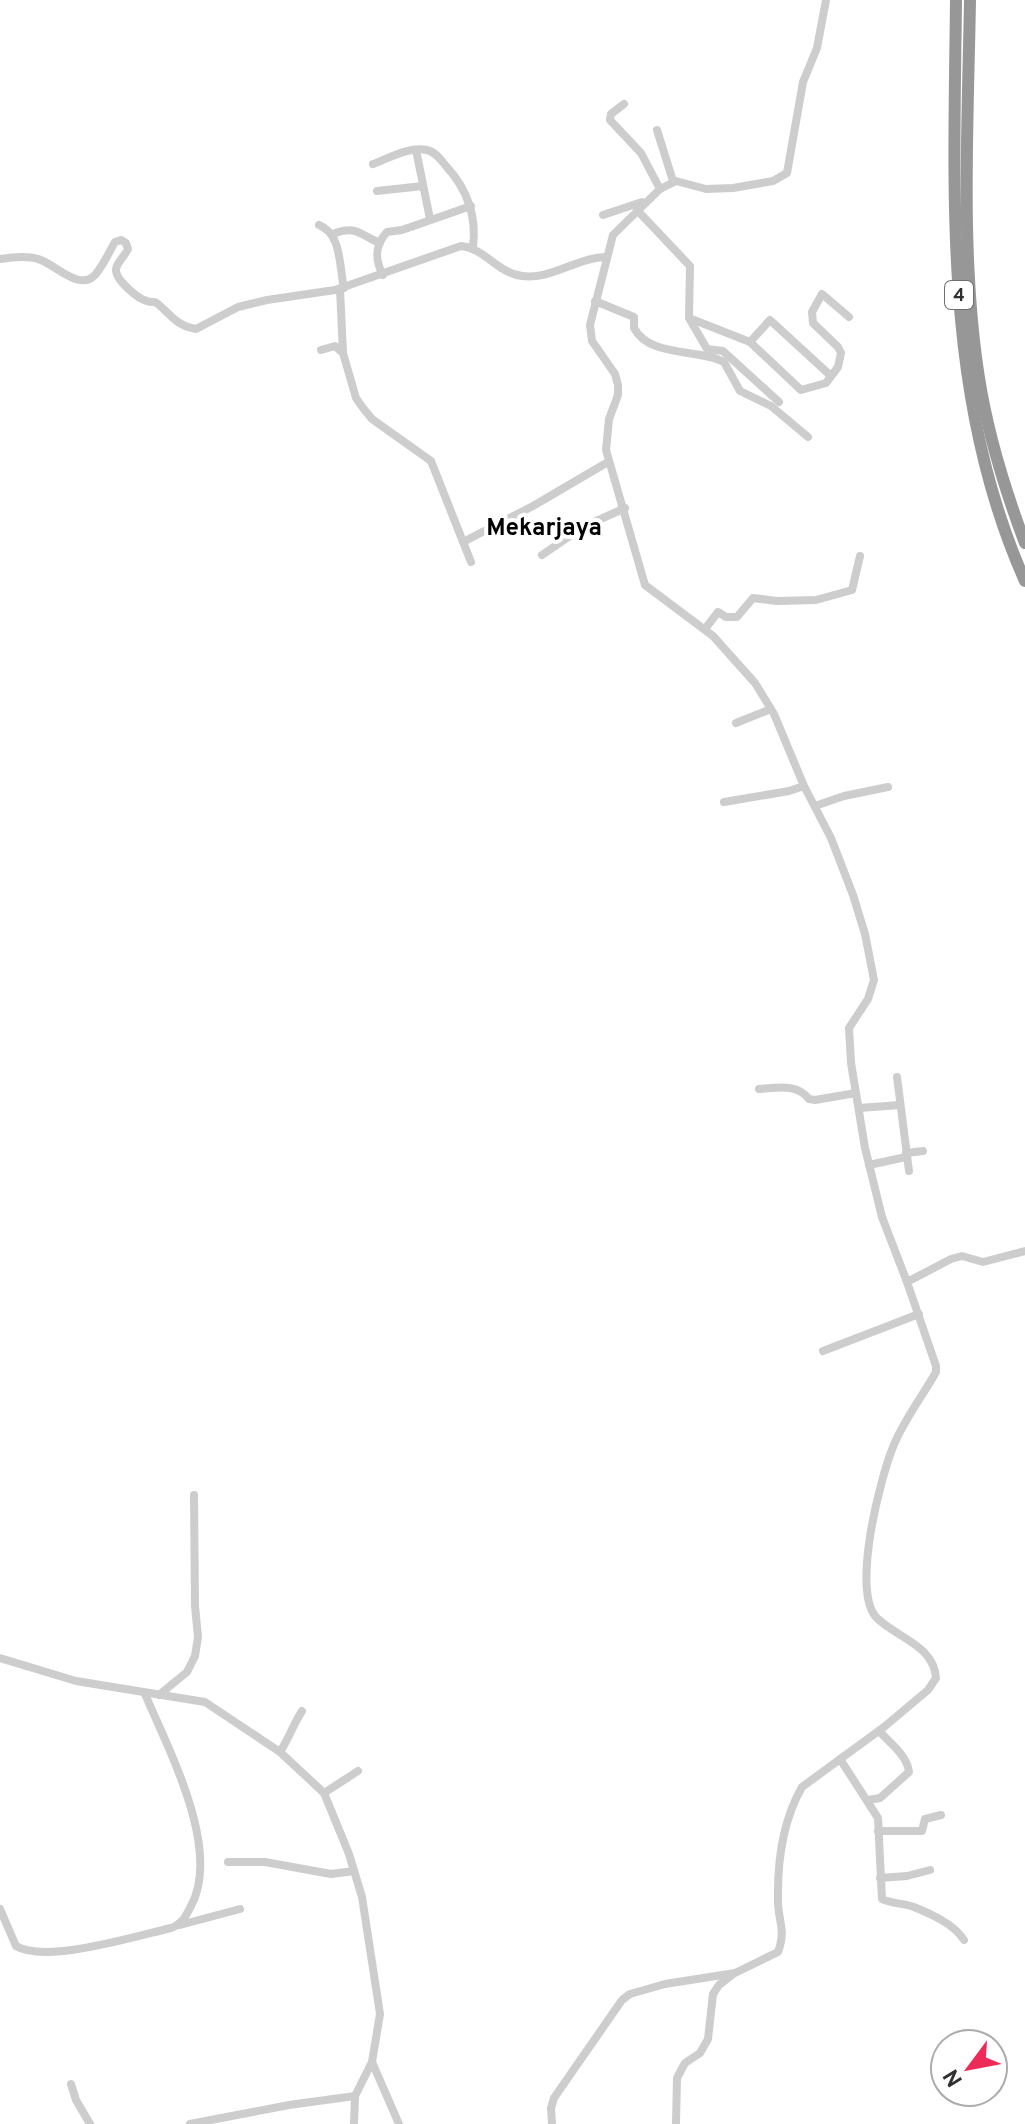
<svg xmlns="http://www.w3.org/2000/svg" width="1025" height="2124" font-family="Overpass,sans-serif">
<rect width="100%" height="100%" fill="#fff"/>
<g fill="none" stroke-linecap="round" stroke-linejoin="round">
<g stroke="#cdcdcd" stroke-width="8">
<path d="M826,0L817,48L803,82L787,173L773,181L733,188L706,189L676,181L660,189L613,235L590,325L592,341L615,374L618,385V395L609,419L606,450L645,585L713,636L755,683L774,714L804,786L831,838L853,895L865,934L874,980L868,999L849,1028L851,1063L865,1148L882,1217L907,1282L951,1259L962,1256L983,1262L1025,1251"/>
<path d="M624,104L611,114L610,120L641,153L660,189"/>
<path d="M657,130L673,181"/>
<path d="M416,150L430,219"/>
<path d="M373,164C389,158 410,146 427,150C436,152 441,160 446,166C467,189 477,216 473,247"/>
<path d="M377,191L423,186"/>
<path d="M637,210L690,266L689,318L750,342L801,390L826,383L838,367L841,353L838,347L813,323L812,312L822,294L849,317"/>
<path d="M603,215L642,202"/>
<path d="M319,225C342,234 339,266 344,288"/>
<path d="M333,234C357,224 361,236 380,243"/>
<path d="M0,259C12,257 26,255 38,259C54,263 79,292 95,275C103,266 109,252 115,242L121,240L126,243L128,249C125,256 115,264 116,271C117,281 138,299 147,301C155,304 153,299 159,305C172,316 177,326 196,329L238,307L267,300L335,290L461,246C485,248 497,273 522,276C552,280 577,257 607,257"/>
<path d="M383,275C375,260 374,246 387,232L402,230L471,206"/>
<path d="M595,301L634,317V328C650,358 698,348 724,362L740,391L771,406L808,437"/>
<path d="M689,318L707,349L723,351L779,402"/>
<path d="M750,342L770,320L831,376"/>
<path d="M321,350L335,346L343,353L340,289"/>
<path d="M343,353L356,398L363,408L372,419L431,461L471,562"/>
<path d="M463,542L533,506L608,462"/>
<path d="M542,555L583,527L625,508"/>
<path d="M705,629L718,612L726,617H737L753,598L777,601L816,600L852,590L860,556"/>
<path d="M736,723L771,709"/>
<path d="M724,802L789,791L804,786"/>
<path d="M815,806L844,796L888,787"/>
<path d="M897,1077L909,1171"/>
<path d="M759,1089C777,1088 797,1083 809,1099L815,1100L856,1093"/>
<path d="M859,1108L900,1105"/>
<path d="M906,1153L923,1151"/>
<path d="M869,1165L906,1157"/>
<path d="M823,1351L919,1314"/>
<path d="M0,1658L76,1681L205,1702L280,1752L324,1793L349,1854L362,1897L380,2014L372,2062L399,2124"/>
<path d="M159,1695L187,1672L195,1656L198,1637L195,1606L194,1495"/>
<path d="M280,1752C289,1738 293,1725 302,1711"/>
<path d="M840,1759L878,1818L882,1899C892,1904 904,1903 914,1907C931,1914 954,1924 964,1940"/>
<path d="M324,1793L358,1771"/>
<path d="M868,1800L880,1798L909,1772C907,1755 890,1743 879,1731"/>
<path d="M878,1831H922L925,1819L941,1815"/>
<path d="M228,1862H265L331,1874L354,1871"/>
<path d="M880,1878L907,1876L930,1870"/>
<path d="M0,1909L16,1946C46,1964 136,1936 171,1928C182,1924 186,1916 191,1906C222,1849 168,1749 145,1694"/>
<path d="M180,1925L240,1909"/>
<path d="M71,2084L76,2100L90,2124"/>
<path d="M190,2124L289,2105L355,2096"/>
<path d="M354,2124L355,2096L372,2062"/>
<path d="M552,2124L551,2108L554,2098L622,2000L630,1994L665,1984L735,1973L778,1952C786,1930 779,1924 778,1903C777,1863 782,1822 802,1787L884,1727L928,1690L936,1678C934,1646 898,1638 878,1619C850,1595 880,1479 893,1447C903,1421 922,1397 936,1372V1366L907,1282"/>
<path d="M676,2124L677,2078L685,2063L700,2053L708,2039L713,1994L719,1985L733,1974"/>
</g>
<g stroke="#979797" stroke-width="12">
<path d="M956,0C954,196 943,398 1025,581"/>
<path d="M970,0C968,123 960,257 979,378C988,435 1005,490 1025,543"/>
</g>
</g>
<g text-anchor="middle" stroke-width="8" stroke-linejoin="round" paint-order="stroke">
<rect fill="#fff" stroke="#6e6e6e" stroke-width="2" x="945" y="281" width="28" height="28" rx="6"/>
<g font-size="18" font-weight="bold" fill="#303030">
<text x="959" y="301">4</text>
</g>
<g font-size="24" font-weight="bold" fill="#000" stroke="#fff">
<text x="544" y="535">Mekarjaya</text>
</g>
</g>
<g transform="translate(969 2068) rotate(238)"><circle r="38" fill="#ffffff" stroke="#acacac" stroke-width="2"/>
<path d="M0-6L14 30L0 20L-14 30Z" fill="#ed2b58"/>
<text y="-12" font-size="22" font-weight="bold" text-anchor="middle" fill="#303030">N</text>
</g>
</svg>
